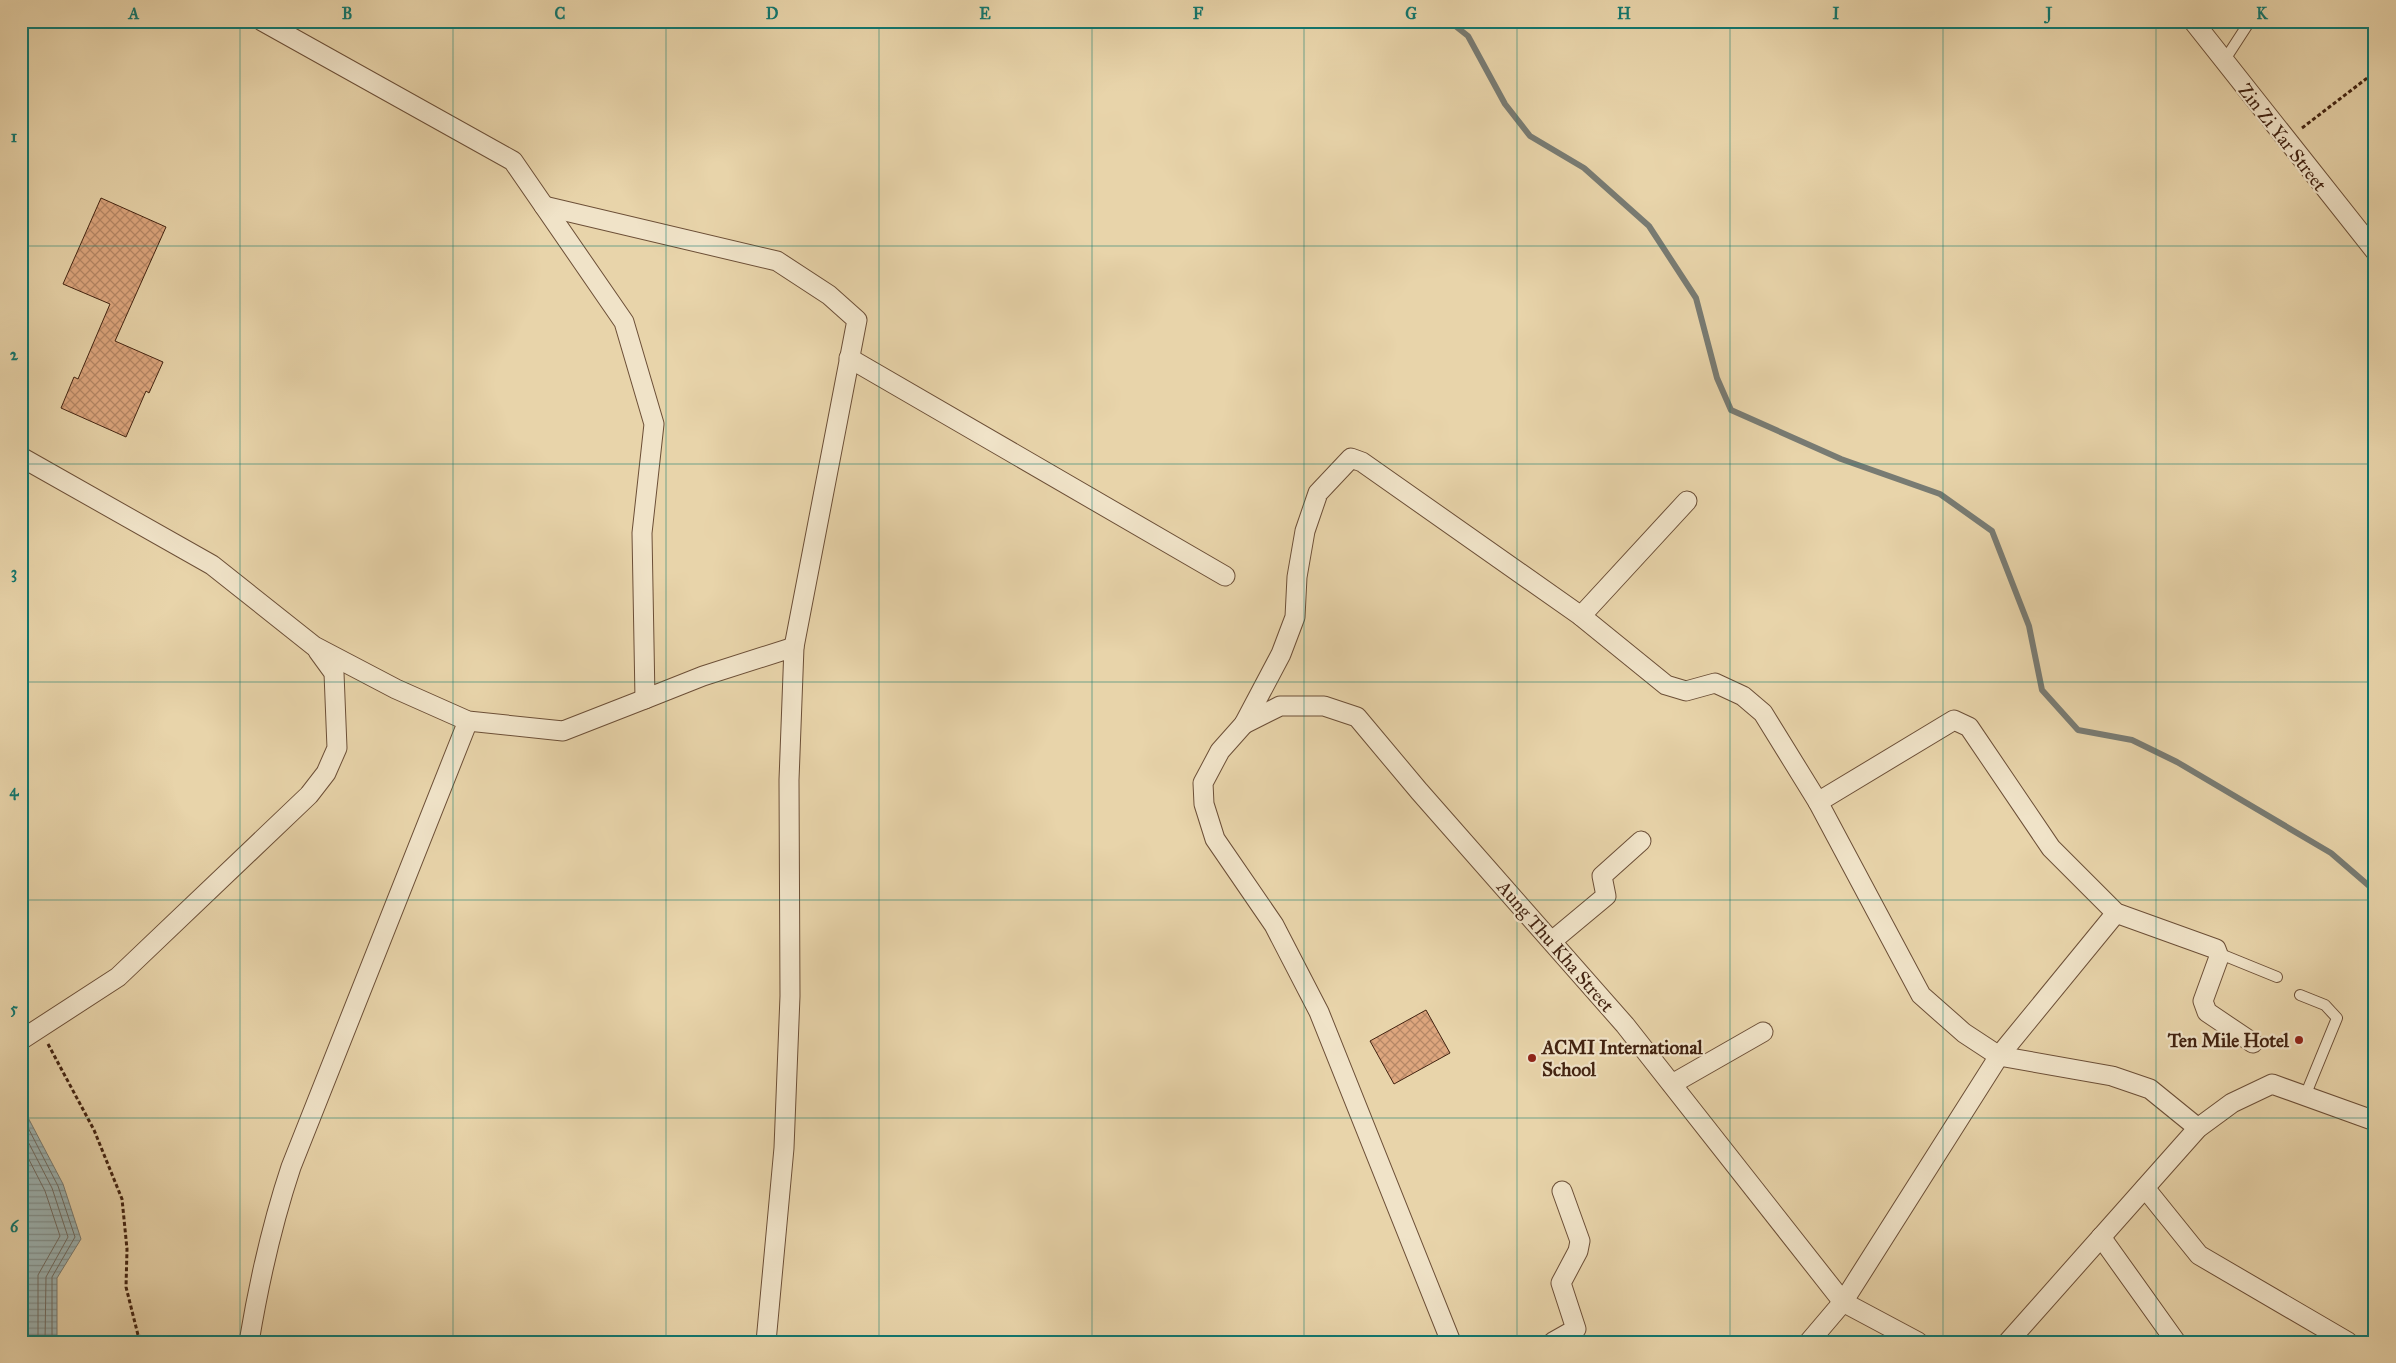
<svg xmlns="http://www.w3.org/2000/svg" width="2396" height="1363" font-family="'IM FELL Great Primer',serif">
<defs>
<pattern id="water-rules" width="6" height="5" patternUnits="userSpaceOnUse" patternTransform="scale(1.25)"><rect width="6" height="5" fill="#9cb5b5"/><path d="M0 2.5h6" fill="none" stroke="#819392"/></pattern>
<pattern id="building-cross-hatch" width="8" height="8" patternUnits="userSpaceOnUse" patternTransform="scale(1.25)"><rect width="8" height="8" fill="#dda67e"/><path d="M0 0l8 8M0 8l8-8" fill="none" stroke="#b58766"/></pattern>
</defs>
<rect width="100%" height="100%" fill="#e8d4aa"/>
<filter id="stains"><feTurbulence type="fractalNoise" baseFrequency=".004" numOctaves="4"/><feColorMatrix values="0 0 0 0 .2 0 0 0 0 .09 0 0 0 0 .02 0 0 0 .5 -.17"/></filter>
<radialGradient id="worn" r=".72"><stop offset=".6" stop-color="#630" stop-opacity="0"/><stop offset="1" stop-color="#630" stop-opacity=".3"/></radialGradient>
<path fill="url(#water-rules)" stroke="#787b73" d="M23,1108L63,1184L81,1239L57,1278V1342H21V1109Z"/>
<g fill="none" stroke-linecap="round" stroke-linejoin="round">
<g stroke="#6f6c63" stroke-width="1">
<path d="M21,1114L58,1186L75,1237L52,1277V1342"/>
<path d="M21,1128L52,1188L68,1237L46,1277L45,1342"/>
<path d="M21,1144L45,1191L60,1236L38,1275V1342"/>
</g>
<path stroke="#787b73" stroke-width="6" d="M1449,21L1468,36L1505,104L1530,136L1584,168L1649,226L1696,298L1717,378L1731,410L1841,459L1940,494L1992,531L2029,626L2042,690L2078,730L2132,740L2177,762L2331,853L2375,891"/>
</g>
<g fill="url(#building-cross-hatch)" stroke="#422311">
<path d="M101,198L166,227L115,341L163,362L149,393L146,391L126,437L61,408L74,377L78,379L110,304L63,284Z"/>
<path d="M1426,1010L1450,1053L1394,1084L1370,1041Z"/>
</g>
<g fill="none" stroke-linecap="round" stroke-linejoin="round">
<defs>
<g id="lane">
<path d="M2224,61L2250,21"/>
<path d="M2218,953L2277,977"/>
<path d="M2300,995L2325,1005L2337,1018L2305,1096"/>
</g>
<g id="street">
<path d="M262,21L513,161L624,322L654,424L642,533L645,699L703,676L794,647L789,780L790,996L784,1148L766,1342"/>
<path d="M2193,21L2375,251"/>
<path d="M544,206L777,261L829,295L857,320L794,647"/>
<path d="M849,358L1225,576"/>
<path d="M21,457L212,565L314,646L396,689L468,721L563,731L645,699"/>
<path d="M1581,616L1687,501"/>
<path d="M1244,724L1280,706H1324L1357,717L1419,791L1625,1025L1843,1302L1918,1342"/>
<path d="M1818,802L1954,720L1969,727L2051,848L2116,913L2216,949L2219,957L2203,1001L2207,1012L2253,1043"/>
<path d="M1552,941L1606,896L1602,876L1641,841"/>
<path d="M21,1040L118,977L309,795L326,773L337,748L334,673L318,651"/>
<path d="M1672,1084L1763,1032"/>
<path d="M2145,1188L2199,1255L2348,1342"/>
<path d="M2101,1237L2176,1342"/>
<path d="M249,1342C259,1282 272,1224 291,1167L468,721"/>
<path d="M1451,1342L1319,1012L1274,925L1215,839L1204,804L1203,783L1220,751L1244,724L1281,654L1295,617L1297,577L1305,531L1318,493L1351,458L1362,462L1581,616L1666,685L1686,691L1715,683L1743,696L1763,713L1818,802L1921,995L1964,1033L1999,1056L2112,1076L2150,1089L2198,1128"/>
<path d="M1553,1342L1576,1329L1561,1283L1578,1251L1580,1241L1562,1191"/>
<path d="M1809,1342L1843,1302L1999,1056L2116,913"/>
<path d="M2008,1342L2198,1128L2232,1103L2272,1084L2375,1121"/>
</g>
</defs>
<use href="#lane" stroke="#6c4f37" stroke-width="12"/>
<use href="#street" stroke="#6c4f37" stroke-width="21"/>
<g stroke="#422311" stroke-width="3" stroke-dasharray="4 2.5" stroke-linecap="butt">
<path d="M2302,128L2375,72"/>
<path d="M48,1044L94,1130L122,1199L127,1249L126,1287L138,1335L151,1342"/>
</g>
<use href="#lane" stroke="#f0e3c8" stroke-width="10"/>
<use href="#street" stroke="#f0e3c8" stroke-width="19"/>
</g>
<path fill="none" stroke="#0f766e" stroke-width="1" stroke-opacity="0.55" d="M240,21V1342M453,21V1342M666,21V1342M879,21V1342M1092,21V1342M1304,21V1342M1517,21V1342M1730,21V1342M1943,21V1342M2156,21V1342M21,246H2375M21,464H2375M21,682H2375M21,900H2375M21,1118H2375"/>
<g fill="#8f2418" stroke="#f0e3c8" stroke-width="2">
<circle cx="2299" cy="1040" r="5"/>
<circle cx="1532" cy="1058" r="5"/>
</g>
<g text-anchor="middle" stroke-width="4.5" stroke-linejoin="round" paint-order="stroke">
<g font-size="19" fill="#422311" stroke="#f0e3c8">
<text transform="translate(2283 137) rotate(52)" y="7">Zin Zi Yar Street</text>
<text transform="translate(1556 946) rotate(49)" y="7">Aung Thu Kha Street</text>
</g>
<g font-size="19" font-weight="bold" fill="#422311" stroke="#f0e3c8" text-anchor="end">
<text x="2289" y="1047">Ten Mile Hotel</text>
<text x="1542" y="1054" text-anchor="start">ACMI International<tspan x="1542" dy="22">School</tspan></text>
</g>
</g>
<rect width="2396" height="1363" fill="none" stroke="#e8d4aa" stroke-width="55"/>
<rect x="28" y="28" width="2340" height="1308" fill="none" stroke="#0f766e" stroke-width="2"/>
<g font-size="16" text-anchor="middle" font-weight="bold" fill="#0f766e">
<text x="134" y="19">A</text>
<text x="347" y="19">B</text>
<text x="560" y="19">C</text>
<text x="772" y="19">D</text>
<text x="985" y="19">E</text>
<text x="1198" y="19">F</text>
<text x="1411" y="19">G</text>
<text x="1624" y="19">H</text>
<text x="1836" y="19">I</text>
<text x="2049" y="19">J</text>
<text x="2262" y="19">K</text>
<text x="14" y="142">1</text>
<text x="14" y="360">2</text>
<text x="14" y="578">3</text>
<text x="14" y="796">4</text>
<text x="14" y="1014">5</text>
<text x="14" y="1232">6</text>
</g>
<rect width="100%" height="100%" filter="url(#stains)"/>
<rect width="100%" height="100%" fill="url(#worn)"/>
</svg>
